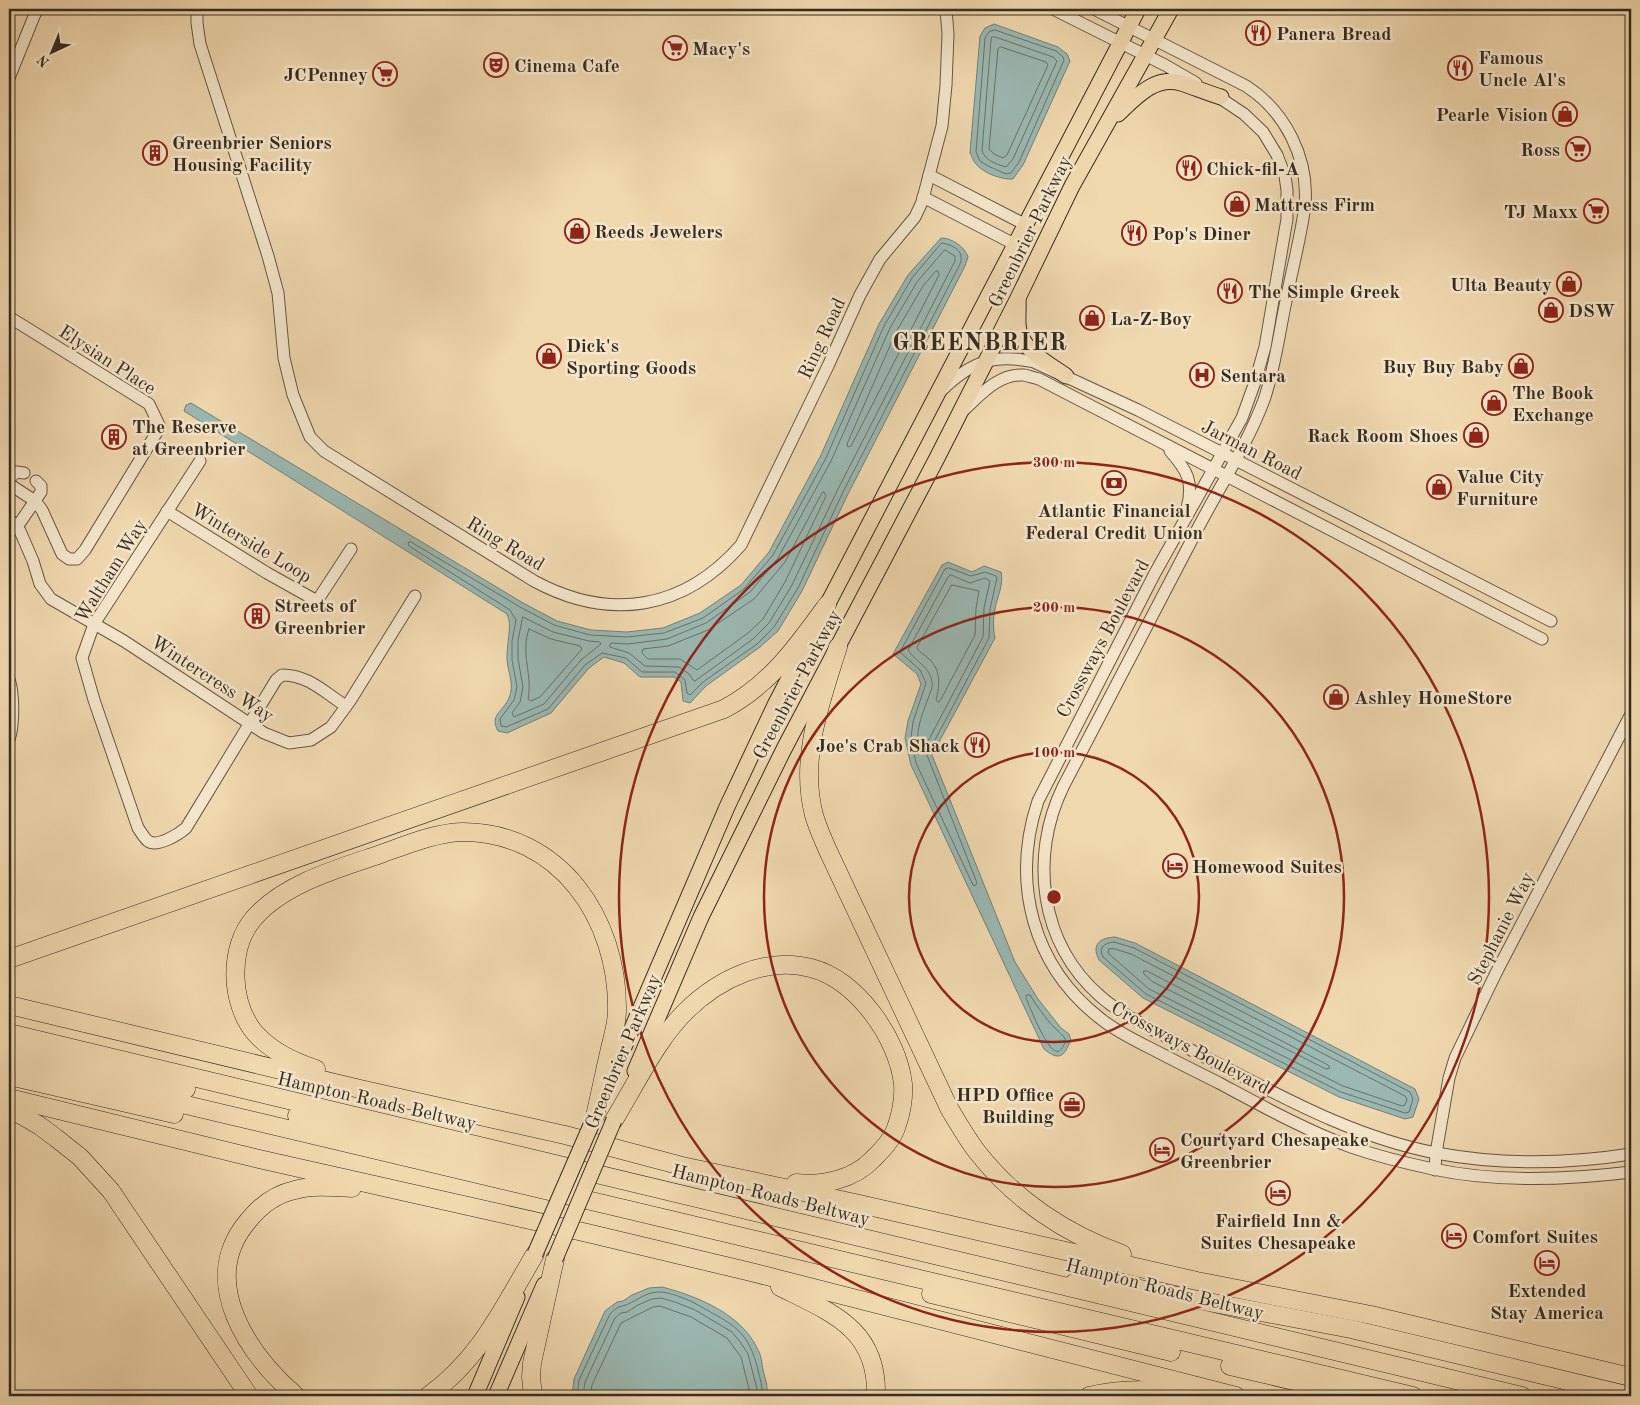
<svg xmlns="http://www.w3.org/2000/svg" width="1640" height="1405" font-family="'Old Standard TT',serif">
<rect width="100%" height="100%" fill="#f0d8af"/>
<filter id="stains"><feTurbulence type="fractalNoise" baseFrequency=".004" numOctaves="4"/><feColorMatrix values="0 0 0 0 .2 0 0 0 0 .09 0 0 0 0 .02 0 0 0 .5 -.17"/></filter>
<radialGradient id="worn" r=".72"><stop offset=".6" stop-color="#630" stop-opacity="0"/><stop offset="1" stop-color="#630" stop-opacity=".3"/></radialGradient>
<g fill="#9bb8b2" stroke="#738078">
<path d="M994,24L1058,47L1067,54L1070,61L1023,165L1013,179C1002,180 983,173 976,164C973,161 972,156 970,153L980,36L985,28Z"/>
<path d="M941,238C952,238 965,247 968,257L965,266L848,494L802,591L778,631L760,647L706,686L690,703L683,701L681,682L674,677H640L624,663L604,657L589,668L551,713L507,733L498,731C489,715 503,712 509,698C515,685 508,673 507,660C506,646 513,624 507,614L184,411L186,405L191,403L523,603L557,621L591,630L627,632L663,628L700,613L741,585L769,552L821,455L879,324L908,275Z"/>
<path d="M948,562L972,572L984,566L1001,572C1004,585 997,597 995,609C993,619 993,629 995,638L932,755L1015,962L1038,999L1061,1028L1069,1034L1071,1040C1064,1056 1060,1062 1044,1049L911,765L905,738L908,721L921,684L917,674L893,654L942,565Z"/>
<path d="M1115,937L1135,943L1415,1089L1419,1099L1413,1117L1405,1119L1339,1097L1143,998L1099,960C1091,944 1100,938 1115,937Z"/>
<path d="M662,1287C697,1296 741,1314 757,1348C761,1354 762,1363 763,1370C765,1379 769,1387 766,1396H572L574,1379L605,1311L617,1302L623,1301L632,1295L649,1288Z"/>
</g>
<g fill="none" stroke-linecap="round" stroke-linejoin="round">
<g stroke="#68726a" stroke-width="1">
<path d="M995,30L1056,51L1063,57L1064,60L1019,162L1011,173L1006,174L988,166L980,161L976,152L985,38L989,32Z"/>
<path d="M992,37H995L1053,57L1057,61L1013,159L1006,167C996,164 986,161 982,151L991,40Z"/>
<path d="M1001,47L1046,62L1048,65L1007,155L1003,158L994,154L989,149L998,49Z"/>
<path d="M942,243C953,245 965,251 960,264L843,492L798,588L774,627L757,644L703,682L690,695L687,693L685,680L675,672H642L626,658L602,653L585,665L548,709L506,727L501,726L500,719L514,700L517,687L512,660V641L516,620L510,610L409,546L408,542H411L520,607L554,625L590,635L627,637L664,633L703,618L744,589L773,555L826,458L884,326L912,278Z"/>
<path d="M945,250L955,256V261L838,489L792,585L769,623L753,639L695,681L693,680L689,674L679,667L645,666L629,653L610,647V644L612,643L628,644L667,639L706,623L750,592L778,558L831,461L890,328L917,282Z"/>
<path d="M938,271L939,275L851,446L848,447L847,444L896,332L923,286L935,272Z"/>
<path d="M824,492L826,496L785,582L763,619L748,633L697,670L680,659H648L642,653L643,649L668,646L708,630L754,599L785,562L822,493Z"/>
<path d="M949,568L971,576L985,572L996,576L997,578L990,609L989,638L927,755L977,883L975,886L973,885L916,763L911,738L913,722L926,683L920,670L900,652L945,569Z"/>
<path d="M951,575L970,583L985,578L990,581L984,608L983,637L927,743L921,749C911,735 927,703 932,688C934,668 916,663 908,650L948,577Z"/>
<path d="M952,585L979,591L976,608L975,635L940,701L938,702L936,700C940,685 941,670 929,659C925,655 920,653 917,648Z"/>
<path d="M523,617L553,632L589,641L600,642L601,644L581,660L544,704L514,717L512,713L520,702L523,687L518,659V641Z"/>
<path d="M529,629L551,639L580,646L582,649L540,697L531,701L528,699C533,675 520,653 529,629Z"/>
<path d="M1114,942L1134,948L1410,1092L1413,1099L1409,1112L1405,1113L1341,1092L1146,994L1103,957C1098,947 1105,943 1114,942Z"/>
<path d="M1115,949L1131,954L1405,1096L1407,1099L1405,1105L1402,1106L1343,1086L1149,989L1108,953L1109,949Z"/>
<path d="M1144,971H1147L1328,1065L1330,1068L1326,1069L1153,982L1144,974Z"/>
<path d="M1027,995H1030C1038,1008 1048,1022 1059,1032C1061,1035 1066,1037 1065,1041C1065,1044 1062,1049 1059,1051C1049,1057 1030,1007 1026,998Z"/>
<path d="M577,1396L579,1380L610,1314C612,1312 616,1308 619,1307C621,1306 624,1306 626,1305C638,1300 647,1291 662,1292C676,1294 692,1301 705,1309C736,1326 749,1333 758,1370C760,1379 763,1387 762,1396"/>
<path d="M583,1396L585,1382L615,1318L621,1313L627,1312L638,1305L652,1299L661,1298L675,1302L695,1310L732,1332L741,1343L748,1354L757,1389L756,1396"/>
<path d="M590,1396L592,1385L621,1323L653,1307L660,1306L691,1317L727,1338L741,1357L749,1389L748,1396"/>
</g>
<defs>
<g id="minor">
<path d="M197,9V23L200,44L268,256L278,293L284,358L293,395L310,437L324,451L534,581C610,622 684,610 741,545L828,366L860,295L880,259L915,217L922,202L942,126L946,85L948,34L946,9"/>
<path d="M1053,9L1165,65L1196,83"/>
<path d="M1094,9L1246,86C1285,111 1309,158 1305,205C1301,237 1292,269 1286,301C1279,334 1275,368 1264,400C1247,445 1220,486 1198,528C1153,615 1108,701 1063,787C1029,857 1040,944 1100,996C1118,1012 1140,1023 1161,1034C1185,1047 1208,1059 1232,1071C1297,1105 1363,1139 1436,1153C1500,1165 1567,1164 1631,1154"/>
<path d="M9,78L37,9"/>
<path d="M1214,94L1244,114L1263,132L1277,155L1285,176L1287,190V219L1265,347L1255,382L1242,418L1155,573L1038,801C1011,882 1032,966 1101,1019C1117,1032 1136,1041 1154,1050C1175,1061 1197,1072 1219,1083C1262,1106 1305,1130 1351,1147C1377,1156 1405,1163 1433,1169C1498,1183 1566,1180 1631,1172"/>
<path d="M929,175L1026,225"/>
<path d="M923,197L1016,245"/>
<path d="M9,317L149,404L160,427L85,550L77,559H69L62,554L42,510L35,501L9,484"/>
<path d="M942,390C971,362 994,353 1034,362L1138,410L1551,621"/>
<path d="M964,410C980,395 999,373 1024,375C1029,376 1034,378 1039,379L1542,639"/>
<path d="M1170,451C1187,470 1194,482 1187,508"/>
<path d="M200,461L94,624L82,658L94,700L138,828C141,832 144,838 148,841C157,848 179,834 186,828L276,680L282,675C309,675 325,693 346,706"/>
<path d="M9,479L16,472L24,473"/>
<path d="M167,511L267,573L317,601L351,549"/>
<path d="M9,519L20,531L33,561L40,584L51,599L124,641L264,733L289,743L311,740L331,727L350,701L415,596"/>
<path d="M17,527L41,492V486L36,481"/>
<path d="M9,679C14,694 14,725 9,740"/>
<path d="M1435,1170L1436,1153L1449,1078L1455,1058L1496,973L1631,714"/>
</g>
<g id="major">
<path d="M1118,114C1135,98 1155,75 1181,83C1194,87 1207,93 1221,97"/>
<path d="M1018,299C1019,310 1016,325 1020,334C1027,353 1051,365 1066,376"/>
<path d="M635,1071L701,917L784,749L937,458L1018,298L1072,186L1171,9"/>
<path d="M606,1089L727,807L775,705L1138,9"/>
<path d="M475,1396L517,1297"/>
<path d="M496,1396L544,1285"/>
</g>
<g id="highway">
<path d="M838,647C821,701 799,758 814,815C818,829 824,842 830,855L949,1108C958,1123 967,1139 978,1153C1015,1200 1066,1234 1122,1254"/>
<path d="M9,959L724,709C770,685 798,645 827,605"/>
<path d="M9,1005L360,1089L565,1135L682,1166L855,1203L1197,1281L1371,1315L1631,1377"/>
<path d="M9,1033L1522,1396"/>
<path d="M9,1048L186,1089"/>
<path d="M9,1063L1413,1396"/>
<path d="M316,1069C294,1062 271,1051 255,1033C230,1003 228,948 254,918C284,884 336,869 378,855C404,846 433,833 462,832C560,832 618,919 617,1010C617,1025 612,1039 609,1053C604,1074 600,1095 595,1116"/>
<path d="M9,1076L174,1114"/>
<path d="M9,1098L259,1159L583,1232L751,1272L1236,1396"/>
<path d="M9,1108L40,1126L56,1138L80,1157L111,1191L249,1396"/>
<path d="M297,1116L583,1183"/>
<path d="M614,1120C636,1084 657,1039 687,1010C719,979 766,956 811,968C857,980 898,1038 903,1084C904,1097 901,1113 897,1125C893,1139 883,1149 873,1159C854,1179 824,1186 796,1183"/>
<path d="M1074,1283L1098,1281L1351,1329L1630,1396"/>
<path d="M780,1287C832,1313 878,1329 876,1396"/>
<path d="M931,1294L1171,1352"/>
<path d="M1230,1366L1358,1396"/>
<path d="M296,1396C248,1354 197,1281 248,1221C260,1206 276,1194 295,1190C313,1185 333,1187 352,1188"/>
<path d="M428,1396C480,1359 503,1308 535,1254"/>
<path d="M533,1396L531,1377L532,1363L555,1259"/>
<path d="M1089,1396C1120,1388 1156,1389 1188,1392"/>
</g>
</defs>
<use href="#minor" stroke="#645744" stroke-width="13"/>
<use href="#major" stroke="#362c21" stroke-width="17"/>
<use href="#highway" stroke="#362c21" stroke-width="19"/>
<use href="#minor" stroke="#f5e6cb" stroke-width="11"/>
<use href="#major" stroke="#f0d8af" stroke-width="15"/>
<use href="#highway" stroke="#f0d8af" stroke-width="18"/>
<defs>
<g id="major-bridge">
<path d="M535,1254L595,1116"/>
<path d="M555,1259L614,1120"/>
</g>
</defs>
<use href="#major-bridge" stroke="#362c21" stroke-width="17" stroke-linecap="butt"/>
<use href="#major-bridge" stroke="#f0d8af" stroke-width="15"/>
</g>
<g fill="none" stroke="#8f2418" stroke-width="2.5">
<circle cx="1054" cy="897" r="145"/>
<circle cx="1054" cy="897" r="290"/>
<circle cx="1054" cy="897" r="435"/>
</g>
<defs>
<symbol id="restaurant-ring" viewBox="-11 -11 22 22"><circle r="9.5" fill="#f5e6cb" stroke="#8f2418" stroke-width="1.5"/><path d="M-5-6h1v4h1v-4h1v4h1v-4h1v5L-1.5 .5V6h-2V.5L-5-1ZM5-6V6H3V1.5H1.5Q1.5-4 5-6Z" fill="#8f2418"/></symbol>
<symbol id="supermarket-ring" viewBox="-11 -11 22 22"><circle r="9.5" fill="#f5e6cb" stroke="#8f2418" stroke-width="1.5"/><path d="M-6-5.5h2.5l.6 2H6L4.5 2H-2.5L-4.4-4H-6ZM-1.5 3.2a1.3 1.3 0 1 0 .1 0ZM3 3.2a1.3 1.3 0 1 0 .1 0Z" fill="#8f2418"/></symbol>
<symbol id="theatre-ring" viewBox="-11 -11 22 22"><circle r="9.5" fill="#f5e6cb" stroke="#8f2418" stroke-width="1.5"/><path d="M-5-5.5Q0-4 5-5.5V0Q5 5 0 6Q-5 5-5 0ZM-3.3-2.5H-1v1.5H-3.3ZM1-2.5H3.3v1.5H1ZM-2.8 1Q0 5.5 2.8 1Z" fill="#8f2418"/></symbol>
<symbol id="shop-ring" viewBox="-11 -11 22 22"><circle r="9.5" fill="#f5e6cb" stroke="#8f2418" stroke-width="1.5"/><path d="M-5-2.5h2.3a2.7 3.5 0 0 1 5.4 0H5L5.5 6h-11ZM-1.5-2.5h3a1.5 2.3 0 0 0-3 0Z" fill="#8f2418"/></symbol>
<symbol id="building-ring" viewBox="-11 -11 22 22"><circle r="9.5" fill="#f5e6cb" stroke="#8f2418" stroke-width="1.5"/><path d="M-4-6H4V6H1V3H-1V6H-4ZM-2.5-4.3h1.7v1.8h-1.7ZM.8-4.3h1.7v1.8H.8ZM-2.5-1h1.7V.8h-1.7ZM.8-1h1.7V.8H.8Z" fill="#8f2418"/></symbol>
<symbol id="hospital-ring" viewBox="-11 -11 22 22"><circle r="9.5" fill="#f5e6cb" stroke="#8f2418" stroke-width="1.5"/><path d="M-5-5h3v3.5h4V-5h3V5h-3V1.5h-4V5h-3Z" fill="#8f2418"/></symbol>
<symbol id="bank-ring" viewBox="-11 -11 22 22"><circle r="9.5" fill="#f5e6cb" stroke="#8f2418" stroke-width="1.5"/><path d="M-6-4H6V4H-6ZM0-2.3a2.3 2.3 0 1 0 0 4.6a2.3 2.3 0 1 0 0-4.6Z" fill="#8f2418"/></symbol>
<symbol id="hotel-ring" viewBox="-11 -11 22 22"><circle r="9.5" fill="#f5e6cb" stroke="#8f2418" stroke-width="1.5"/><path d="M-6-4.5h1.5V1H6V5H4.5V3h-9V5H-6ZM-4 0a1.8 1.8 0 1 1 3.6 0ZM.5 0V-2.5h3Q6-2.5 6 0Z" fill="#8f2418"/></symbol>
<symbol id="office-ring" viewBox="-11 -11 22 22"><circle r="9.5" fill="#f5e6cb" stroke="#8f2418" stroke-width="1.5"/><path d="M-6-3h4V-5.5h4V-3h4V5H-6ZM-1-4.5V-3h2v-1.5ZM-6 0V1H6V0Z" fill="#8f2418"/></symbol>
</defs>
<g fill-rule="evenodd">
<use href="#restaurant-ring" x="1244" y="19" width="28" height="28"/>
<use href="#supermarket-ring" x="661" y="34" width="28" height="28"/>
<use href="#theatre-ring" x="482" y="51" width="28" height="28"/>
<use href="#restaurant-ring" x="1446" y="54" width="28" height="28"/>
<use href="#supermarket-ring" x="371" y="60" width="28" height="28"/>
<use href="#shop-ring" x="1551" y="100" width="28" height="28"/>
<use href="#supermarket-ring" x="1564" y="135" width="28" height="28"/>
<use href="#building-ring" x="141" y="139" width="28" height="28"/>
<use href="#restaurant-ring" x="1175" y="154" width="28" height="28"/>
<use href="#shop-ring" x="1223" y="190" width="28" height="28"/>
<use href="#supermarket-ring" x="1582" y="197" width="28" height="28"/>
<use href="#shop-ring" x="563" y="217" width="28" height="28"/>
<use href="#restaurant-ring" x="1120" y="219" width="28" height="28"/>
<use href="#shop-ring" x="1555" y="270" width="28" height="28"/>
<use href="#restaurant-ring" x="1216" y="277" width="28" height="28"/>
<use href="#shop-ring" x="1537" y="296" width="28" height="28"/>
<use href="#shop-ring" x="1078" y="304" width="28" height="28"/>
<use href="#shop-ring" x="535" y="342" width="28" height="28"/>
<use href="#shop-ring" x="1507" y="352" width="28" height="28"/>
<use href="#hospital-ring" x="1188" y="361" width="28" height="28"/>
<use href="#shop-ring" x="1480" y="389" width="28" height="28"/>
<use href="#shop-ring" x="1462" y="421" width="28" height="28"/>
<use href="#building-ring" x="100" y="423" width="28" height="28"/>
<use href="#bank-ring" x="1100" y="469" width="28" height="28"/>
<use href="#shop-ring" x="1425" y="473" width="28" height="28"/>
<use href="#building-ring" x="243" y="602" width="28" height="28"/>
<use href="#shop-ring" x="1322" y="683" width="28" height="28"/>
<use href="#restaurant-ring" x="963" y="731" width="28" height="28"/>
<use href="#hotel-ring" x="1161" y="852" width="28" height="28"/>
<use href="#office-ring" x="1058" y="1091" width="28" height="28"/>
<use href="#hotel-ring" x="1148" y="1136" width="28" height="28"/>
<use href="#hotel-ring" x="1264" y="1179" width="28" height="28"/>
<use href="#hotel-ring" x="1440" y="1222" width="28" height="28"/>
<use href="#hotel-ring" x="1533" y="1249" width="28" height="28"/>
</g>
<g text-anchor="middle" stroke-width="5" stroke-linejoin="round" paint-order="stroke">
<g font-size="19" font-weight="bold" fill="#362c21" stroke="#f5e6cb" text-anchor="start">
<text x="1276" y="40">Panera Bread</text>
<text x="692" y="55">Macy's</text>
<text x="1478" y="64">Famous<tspan x="1478" dy="22">Uncle Al's</tspan></text>
<text x="514" y="72">Cinema Cafe</text>
<text x="368" y="81" text-anchor="end">JCPenney</text>
<text x="1548" y="121" text-anchor="end">Pearle Vision</text>
<text x="172" y="149">Greenbrier Seniors<tspan x="172" dy="22">Housing Facility</tspan></text>
<text x="1560" y="156" text-anchor="end">Ross</text>
<text x="1206" y="175">Chick-fil-A</text>
<text x="1254" y="211">Mattress Firm</text>
<text x="1578" y="218" text-anchor="end">TJ Maxx</text>
<text x="594" y="238">Reeds Jewelers</text>
<text x="1152" y="240">Pop's Diner</text>
<text x="1552" y="291" text-anchor="end">Ulta Beauty</text>
<text x="1248" y="298">The Simple Greek</text>
<text x="1568" y="317">DSW</text>
<text x="1110" y="325">La-Z-Boy</text>
<text x="566" y="352">Dick's<tspan x="566" dy="22">Sporting Goods</tspan></text>
<text x="1504" y="373" text-anchor="end">Buy Buy Baby</text>
<text x="1220" y="382">Sentara</text>
<text x="1512" y="399">The Book<tspan x="1512" dy="22">Exchange</tspan></text>
<text x="132" y="433">The Reserve<tspan x="132" dy="22">at Greenbrier</tspan></text>
<text x="1458" y="442" text-anchor="end">Rack Room Shoes</text>
<text x="1456" y="483">Value City<tspan x="1456" dy="22">Furniture</tspan></text>
<text x="1114" y="517" text-anchor="middle">Atlantic Financial<tspan x="1114" dy="22">Federal Credit Union</tspan></text>
<text x="274" y="612">Streets of<tspan x="274" dy="22">Greenbrier</tspan></text>
<text x="1354" y="704">Ashley HomeStore</text>
<text x="960" y="752" text-anchor="end">Joe's Crab Shack</text>
<text x="1192" y="873">Homewood Suites</text>
<text x="1054" y="1101" text-anchor="end">HPD Office<tspan x="1054" dy="22">Building</tspan></text>
<text x="1180" y="1146">Courtyard Chesapeake<tspan x="1180" dy="22">Greenbrier</tspan></text>
<text x="1278" y="1227" text-anchor="middle">Fairfield Inn &amp;<tspan x="1278" dy="22">Suites Chesapeake</tspan></text>
<text x="1472" y="1243">Comfort Suites</text>
<text x="1547" y="1297" text-anchor="middle">Extended<tspan x="1547" dy="22">Stay America</tspan></text>
</g>
<g font-size="19" fill="#362c21" stroke="#f5e6cb">
<text transform="translate(1029 231) rotate(-64)" y="7">Greenbrier Parkway</text>
<text transform="translate(821 338) rotate(-65)" y="7">Ring Road</text>
<text transform="translate(108 359) rotate(33)" y="7">Elysian Place</text>
<text transform="translate(1252 449) rotate(27)" y="7">Jarman Road</text>
<text transform="translate(252 542) rotate(31)" y="7">Winterside Loop</text>
<text transform="translate(506 543) rotate(31)" y="7">Ring Road</text>
<text transform="translate(110 570) rotate(-58)" y="7">Waltham Way</text>
<text transform="translate(1102 638) rotate(-62)" y="7">Crossways Boulevard</text>
<text transform="translate(213 678) rotate(33)" y="7">Wintercress Way</text>
<text transform="translate(796 684) rotate(-62)" y="7">Greenbrier Parkway</text>
<text transform="translate(1500 928) rotate(-63)" y="7">Stephanie Way</text>
<text transform="translate(1191 1047) rotate(28)" y="7">Crossways Boulevard</text>
<text transform="translate(622 1051) rotate(-67)" y="7">Greenbrier Parkway</text>
<text transform="translate(377 1100) rotate(13)" y="7">Hampton Roads Beltway</text>
<text transform="translate(771 1194) rotate(14)" y="7">Hampton Roads Beltway</text>
<text transform="translate(1165 1288) rotate(14)" y="7">Hampton Roads Beltway</text>
</g>
<g font-size="24" font-weight="bold" letter-spacing="1" fill="#362c21" stroke="#f5e6cb">
<text x="980" y="350">GREENBRIER</text>
</g>
</g>
<circle cx="1054" cy="897" r="8" fill="#8f2418" stroke="#f5e6cb" stroke-width="2.5"/>
<g font-size="15" text-anchor="middle" font-weight="bold" fill="#8f2418" stroke="#f5e6cb" stroke-width="5" stroke-linejoin="round" paint-order="stroke">
<text x="1054" y="467">300 m</text>
<text x="1054" y="612">200 m</text>
<text x="1054" y="757">100 m</text>
</g>
<rect width="1640" height="1405" fill="none" stroke="#f0d8af" stroke-width="30"/>
<rect x="10" y="10" width="1620" height="1385" fill="none" stroke="#362c21" stroke-width="2.5"/>
<rect x="15" y="15" width="1610" height="1375" fill="none" stroke="#362c21"/>
<g transform="translate(52 52) rotate(224)" stroke="#f5e6cb" stroke-width="4" paint-order="stroke">
<path d="M0-4L9 19L0 12L-9 19Z" fill="#362c21"/>
<text y="-8" font-size="14" font-weight="bold" text-anchor="middle" fill="#362c21">N</text>
</g>
<rect width="100%" height="100%" filter="url(#stains)"/>
<rect width="100%" height="100%" fill="url(#worn)"/>
</svg>
